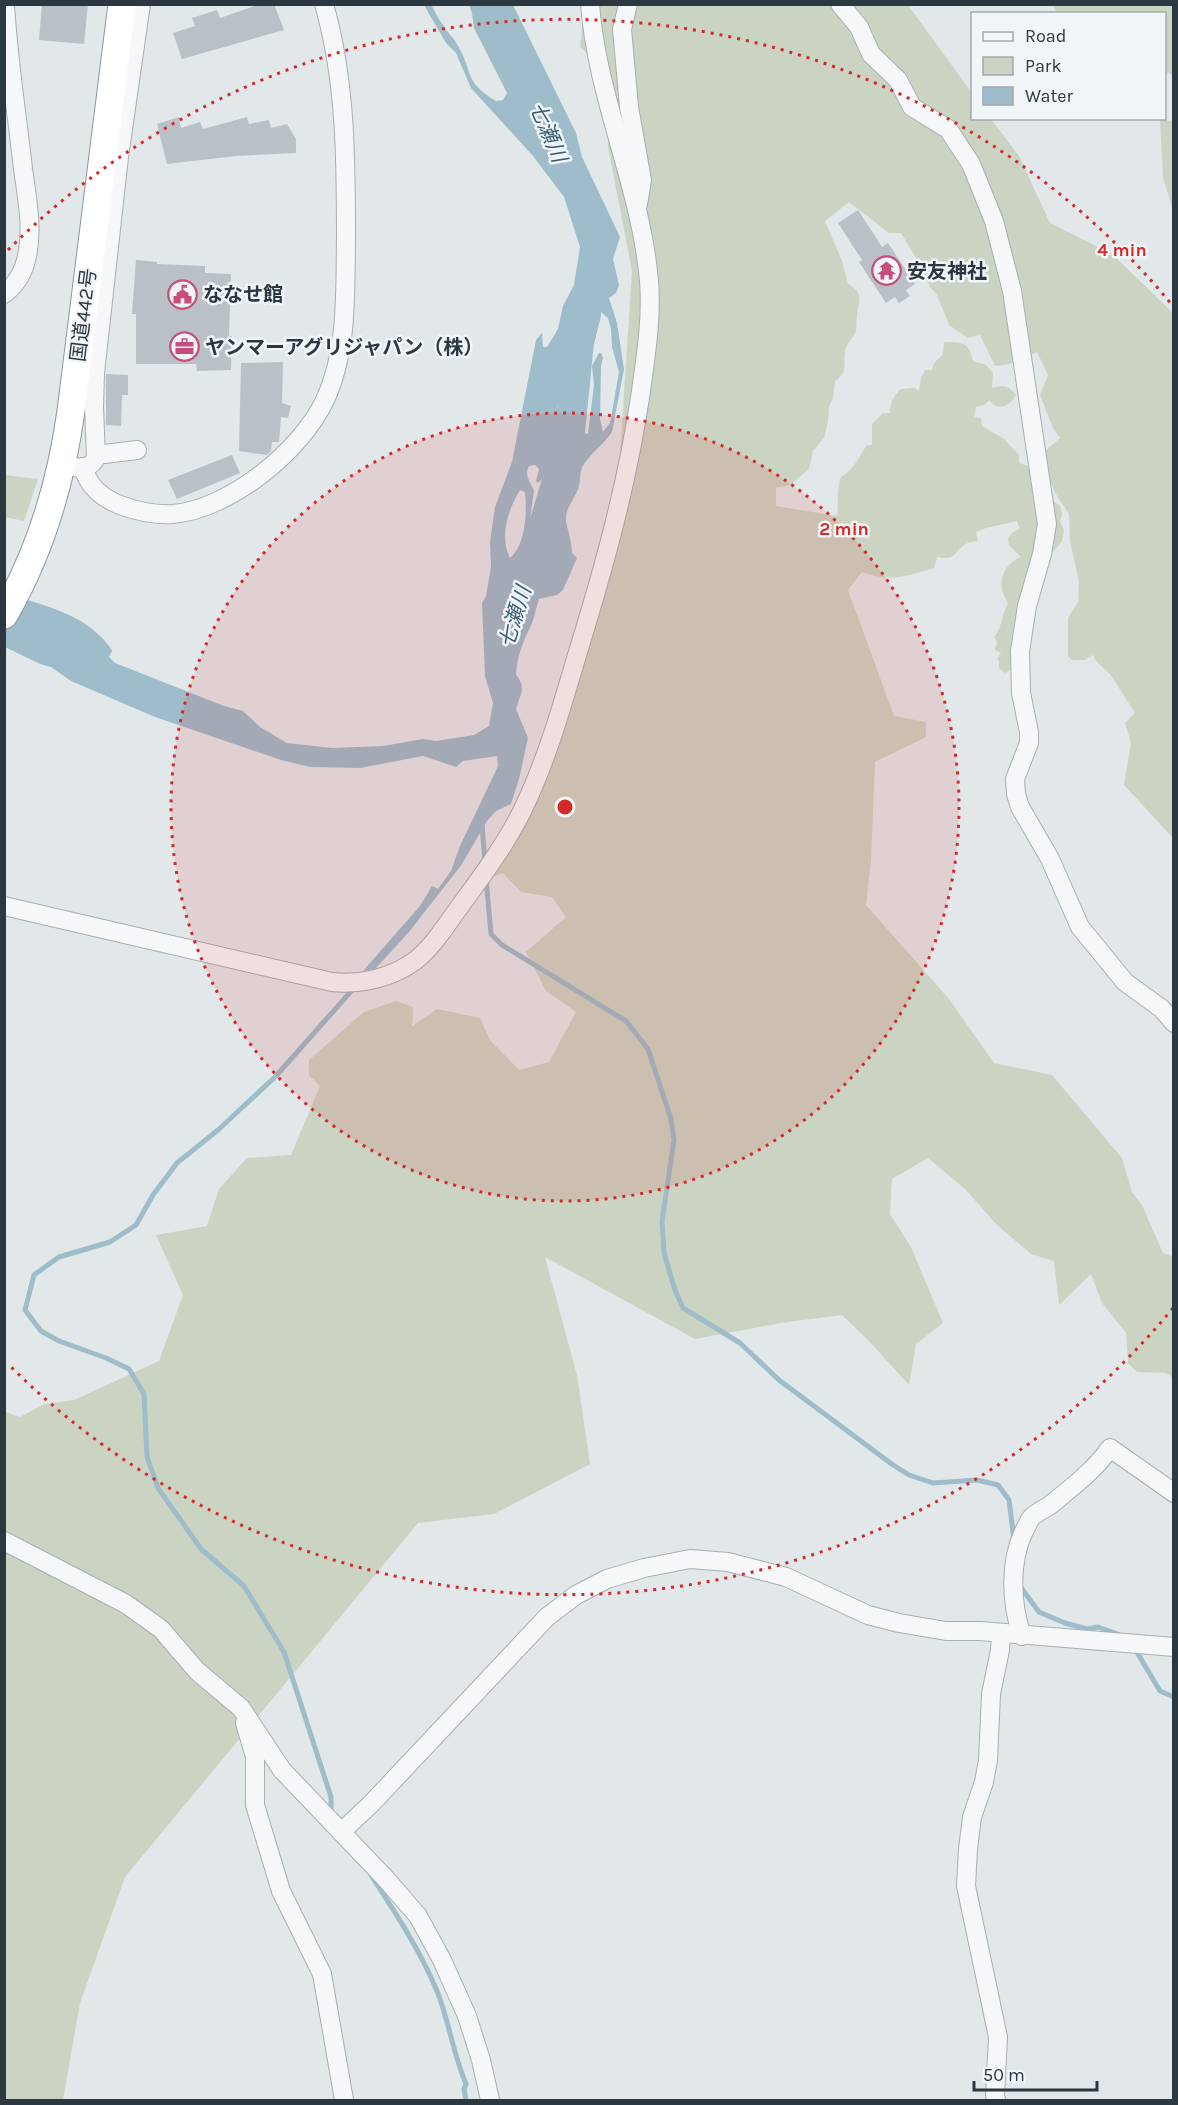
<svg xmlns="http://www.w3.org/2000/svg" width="1178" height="2105" font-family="Karla,'Noto Sans JP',sans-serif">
<rect width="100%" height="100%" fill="#e2e7ea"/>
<g fill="#cbd4c3">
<path d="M584,5H908L972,93V118L991,119L1019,156L1050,223L1112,254L1173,313V838L1124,785L1131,743L1125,723L1135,713L1110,674L1097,662L1093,655L1085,660H1072L1068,656V618L1078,602L1079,582L1070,541L1069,514L1057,496L1043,467L1044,452L1060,438L1053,428L1040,395L1048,375L1037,352L1009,364L995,366L980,335L968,338L949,325L937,295L930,287L921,266L901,233H889L849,202L825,221L842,261L848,284C866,295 858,300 857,316C856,321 857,326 856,331C853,339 846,343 845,352C843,364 848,373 835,381L833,398L829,406L828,421L824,438L813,451L809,469L790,485L776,488V506L837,516C839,502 836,490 841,477C854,470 859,456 867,445H872V424L883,413H890C890,402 894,396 901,389L914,388L919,391L921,378L925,370H932L934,363L943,354L944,342C962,343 968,340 973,361L986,365L993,373L992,388C1003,385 1009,385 1016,395C1010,406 998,412 989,400L984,405L976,407L974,417L981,418L982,426L1004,439L1019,455V463L1028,466L1052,500L1060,506L1062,514L1060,522L1064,530L1062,541L1050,556L1011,670L1005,673L999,668V661L997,659L1001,653L995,650L997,642L994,637C1003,627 1001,614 1008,604C1006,599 1003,594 1002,590C999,575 1008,562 1021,557L1009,545L1008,538L1013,532L1020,529L1017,521L986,528L976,532L978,541C973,542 967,542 963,546C951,555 957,560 937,557L934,568C906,576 891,583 862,572L848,590L894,716L926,722V737L875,762L871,860L866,905L949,999L994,1063L1052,1075L1122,1158L1132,1192L1142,1205L1163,1253L1173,1257V1378L1166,1373L1137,1372L1128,1363L1126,1333L1102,1303L1091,1274L1059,1305L1054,1261L1031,1254L997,1225L965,1189L928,1158L892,1179L890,1214L911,1247L943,1323L916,1344L909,1385L868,1340L842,1315L787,1322L695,1339L545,1257L577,1375L590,1464L494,1514L418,1523L125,1877L80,2003L63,2100H5V1412L20,1417L44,1404L74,1400L159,1361L183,1295L156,1235L207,1226L219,1189L247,1158L291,1155L320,1086L309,1075V1060L364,1012L396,1001L413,1007L412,1026L437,1009L480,1018L490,1040L519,1070L549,1062L576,1012L546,991L526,952L566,917L552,897L521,892L503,873L484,880L538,777L579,631L619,471L632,271L608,147L609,98L606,70L580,47Z"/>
<path d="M1053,5H1173V75L1165,72L1164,14L1057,13Z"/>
<path d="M1160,120L1173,121V211L1163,177Z"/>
<path d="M5,475L38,479L24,521L5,517Z"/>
</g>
<path fill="#9ebcc9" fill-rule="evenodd" d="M424,5H431C435,11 438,19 443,25C447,32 453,37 457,44C474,73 463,81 496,101L503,100L507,93L474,28L472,13L469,5H513L576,133L582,157L620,237L613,259L619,285L616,293L609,298L617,323L624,369L612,432C604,444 592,452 584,464C579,471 581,478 579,486C576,498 565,507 566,521C568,532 572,541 572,553L577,558L563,590L557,595L539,599C536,607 535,616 532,623C523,643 518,652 516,675C527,687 520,695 516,709L528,738L519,779L511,804L496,811L487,821L462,864L409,932L375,969L363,971L420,906L432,886L438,889L451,871L460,846L498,766L497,756L463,761L456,767L423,756L360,768L310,767L281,760L155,717L71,681L51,667L40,664L5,647V637L8,631L46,649L75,652L69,640L18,618L28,600C55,609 80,616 100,636C105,641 109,645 112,651L109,657L115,663L224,706L243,711L260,727L287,743L332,748L383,746L423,739L436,741L474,735L489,726L493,703L485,676L482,603L486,596L491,567L490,542L495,507L512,462L536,340L542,333L543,347H547L558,329L563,306L574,285L580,247L564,197L533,156L471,88L456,53L446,43ZM601,312L608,318L611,329L612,347L619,372L618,378L610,423L603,432L600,419L601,366L603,358L601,353H599L592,366L594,385L588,434C575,432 568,423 557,416V407L584,333L594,315ZM535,465L539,469L536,481L538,483L543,478L546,482L549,529L537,587L534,590L531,588L529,583L533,547L530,520L534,490C530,482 524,475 529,466ZM520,490L525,492C527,511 526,545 510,558C499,536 508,510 520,490Z"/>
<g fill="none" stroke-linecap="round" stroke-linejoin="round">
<g stroke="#9ebcc9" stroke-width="5">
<path d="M482,824L485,863"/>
<path d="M486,878L491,934L502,945L626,1021L648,1049L671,1119L674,1140L662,1221L664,1253L675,1290L683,1308L740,1343L779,1380L893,1465L909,1475L933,1483L977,1480L998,1485L1009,1500L1014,1540"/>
<path d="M1019,1585L1039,1612L1065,1623L1087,1629L1098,1627L1126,1637"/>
<path d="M1135,1649L1160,1691L1174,1697"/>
<path d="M333,1814L331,1810V1797L284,1652L244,1586L201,1549L158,1488L147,1457L144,1394L129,1369L106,1358L59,1341L41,1331L25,1310L34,1275L59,1257L110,1242L136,1225L153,1195L177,1163L218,1130L275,1077L354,988"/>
<path d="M371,1875C395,1912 420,1950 437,1991C449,2021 453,2054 466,2084L464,2089L466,2100"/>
</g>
<g stroke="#9ebcc9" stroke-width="30">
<path d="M517,605L535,554L569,441L579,342L586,314"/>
<path d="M4,623L99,669"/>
</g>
</g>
<g fill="#b9c1c7">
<path d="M42,4H88L84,44L39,40Z"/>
<path d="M260,4H274L284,30L182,59L173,33L195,26L192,18L217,10L220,18Z"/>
<path d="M179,117L181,128L200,122L203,129L247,117L249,124L269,120L271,128L287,124L296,139V153L236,156L167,164L157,124Z"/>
<path d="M858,210L882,247L888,243L915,284L906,290L910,296L899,303L895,297L886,303L859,262L862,260L838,223Z"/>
<path d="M136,260L157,262V264L205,266V273L231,274L229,336H232L231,370L197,371L196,364H136V314H132Z"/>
<path d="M283,362L282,403L291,406L288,418L281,417L279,442H272L271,451L267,455L239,451L241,363Z"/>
<path d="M106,374L128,375V395H122L121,426L106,425Z"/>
<path d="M232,455L240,473L177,499L168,480Z"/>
</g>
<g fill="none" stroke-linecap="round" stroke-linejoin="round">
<defs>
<g id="minor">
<path d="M628,4L622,29L629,107L642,180L638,204"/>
<path d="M840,4L859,27L871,54L898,80L912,107L948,129L971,164L994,221L1012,291L1047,524L1042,554L1027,606L1020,651L1021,693L1029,732V743L1015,779L1016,794L1020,807L1050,859L1080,927L1125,982L1162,1009L1174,1023"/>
<path d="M4,294C16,285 24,271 27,256C33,228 27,197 23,169C17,114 8,59 5,4"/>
<path d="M96,455L137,450"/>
<path d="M73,467C83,468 92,468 96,457L94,407L95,373L119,157L141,4"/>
<path d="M83,467C88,486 102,498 120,505C136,511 155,515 173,514C230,509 301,451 325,400C348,351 345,293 346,239C346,160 346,81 324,4"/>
<path d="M4,906L332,982C361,985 392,978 416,960C433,946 445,927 458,909C482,876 507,843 524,807C547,759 562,706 577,655C604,568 628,481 641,391C646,355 652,317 649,281C641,187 597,99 590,4"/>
<path d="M4,1541L126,1604L161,1629L197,1671L241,1708L282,1770L386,1879L418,1916L442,1960L467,2016L481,2060L490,2100"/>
<path d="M1022,1636C1011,1603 1009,1563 1024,1531C1027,1526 1029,1519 1033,1516C1038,1512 1044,1509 1049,1506C1070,1489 1095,1470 1110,1448L1174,1493"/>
<path d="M245,1723L255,1757V1805L281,1891L322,1974L344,2100"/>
<path d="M341,1832L370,1805L547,1617L576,1595L607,1579L644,1568L690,1559L728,1562L786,1577L868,1615L899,1623L946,1631H980L1174,1647"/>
<path d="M996,2100L995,2095L998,2037L966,1886L968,1849L972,1817L984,1782L988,1760L991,1694L1000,1650L1001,1634"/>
</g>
<path id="highway" d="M4,615C41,551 61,483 71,411L122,4"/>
</defs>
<use href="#minor" stroke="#a7afb4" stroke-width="20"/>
<use href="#highway" stroke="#8a97a0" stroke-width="29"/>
<use href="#minor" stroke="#f5f7f8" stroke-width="18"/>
<use href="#highway" stroke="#fff" stroke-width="27"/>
</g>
<circle cx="565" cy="807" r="394" fill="#d62828" fill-opacity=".12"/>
<g fill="none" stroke="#d62828" stroke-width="3" stroke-dasharray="3 6">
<circle cx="565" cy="807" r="394"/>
<path d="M1173 1308A788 788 0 0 1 8 1364M8 250A788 788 0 0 1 1173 306"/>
</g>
<defs>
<symbol id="temple-ring" viewBox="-11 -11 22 22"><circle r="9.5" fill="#f2f5f7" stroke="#ca4c7a" stroke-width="1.5"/><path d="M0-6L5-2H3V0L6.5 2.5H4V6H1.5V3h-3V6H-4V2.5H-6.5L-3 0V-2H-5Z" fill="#ca4c7a"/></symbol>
<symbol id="civic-ring" viewBox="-11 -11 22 22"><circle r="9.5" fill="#f2f5f7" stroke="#ca4c7a" stroke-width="1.5"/><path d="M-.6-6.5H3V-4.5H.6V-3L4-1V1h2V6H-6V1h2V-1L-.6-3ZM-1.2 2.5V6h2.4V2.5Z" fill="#ca4c7a"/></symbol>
<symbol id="office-ring" viewBox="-11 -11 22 22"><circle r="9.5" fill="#f2f5f7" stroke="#ca4c7a" stroke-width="1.5"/><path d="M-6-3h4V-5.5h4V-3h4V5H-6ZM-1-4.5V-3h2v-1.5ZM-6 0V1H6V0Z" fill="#ca4c7a"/></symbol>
</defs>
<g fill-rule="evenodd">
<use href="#temple-ring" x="870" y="254" width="33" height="33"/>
<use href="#civic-ring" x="166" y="278" width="33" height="33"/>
<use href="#office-ring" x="168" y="330" width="33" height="33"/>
</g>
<g text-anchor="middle" stroke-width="5" stroke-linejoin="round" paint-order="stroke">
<g font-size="20" font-weight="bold" fill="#2b3841" stroke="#f2f5f7" text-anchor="start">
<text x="907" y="278">安友神社</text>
<text x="203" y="301">ななせ館</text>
<text x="205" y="354">ヤンマーアグリジャパン（株）</text>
</g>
<g font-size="20" fill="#2b3841" stroke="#f2f5f7">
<text transform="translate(83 315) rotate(-83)" y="7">国道442号</text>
</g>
<g font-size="21" font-style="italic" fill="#365f74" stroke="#f2f5f7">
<text transform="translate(548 132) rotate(67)" y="7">七瀬川</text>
<text transform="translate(515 617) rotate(-73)" y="7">七瀬川</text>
</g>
</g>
<circle cx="565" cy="807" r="9" fill="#d62828" stroke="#f2f5f7" stroke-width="3"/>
<g font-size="18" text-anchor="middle" font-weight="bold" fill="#d62828" stroke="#f2f5f7" stroke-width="5" stroke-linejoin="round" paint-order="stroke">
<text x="1122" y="256">4 min</text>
<text x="844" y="535">2 min</text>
</g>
<rect width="1178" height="2105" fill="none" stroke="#2b3841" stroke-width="12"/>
<rect x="971" y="12" width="195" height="108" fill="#f2f5f7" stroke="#a2a9ae" stroke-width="1.5"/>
<rect x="983" y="32" width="30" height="9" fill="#f5f7f8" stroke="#a2a9ae" stroke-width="1.5"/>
<text x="1025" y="42" font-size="18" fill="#2b3841">Road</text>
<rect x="983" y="57" width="30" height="18" fill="#cbd4c3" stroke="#a2a9ae" stroke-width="1.5"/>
<text x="1025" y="72" font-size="18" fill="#2b3841">Park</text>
<rect x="983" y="87" width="30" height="18" fill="#9ebcc9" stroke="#a2a9ae" stroke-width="1.5"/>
<text x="1025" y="102" font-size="18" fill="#2b3841">Water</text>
<path d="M974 2081v9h123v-9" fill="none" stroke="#2b3841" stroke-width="3"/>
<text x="983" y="2081" font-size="18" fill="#2b3841" stroke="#f2f5f7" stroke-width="4.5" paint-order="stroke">50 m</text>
</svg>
